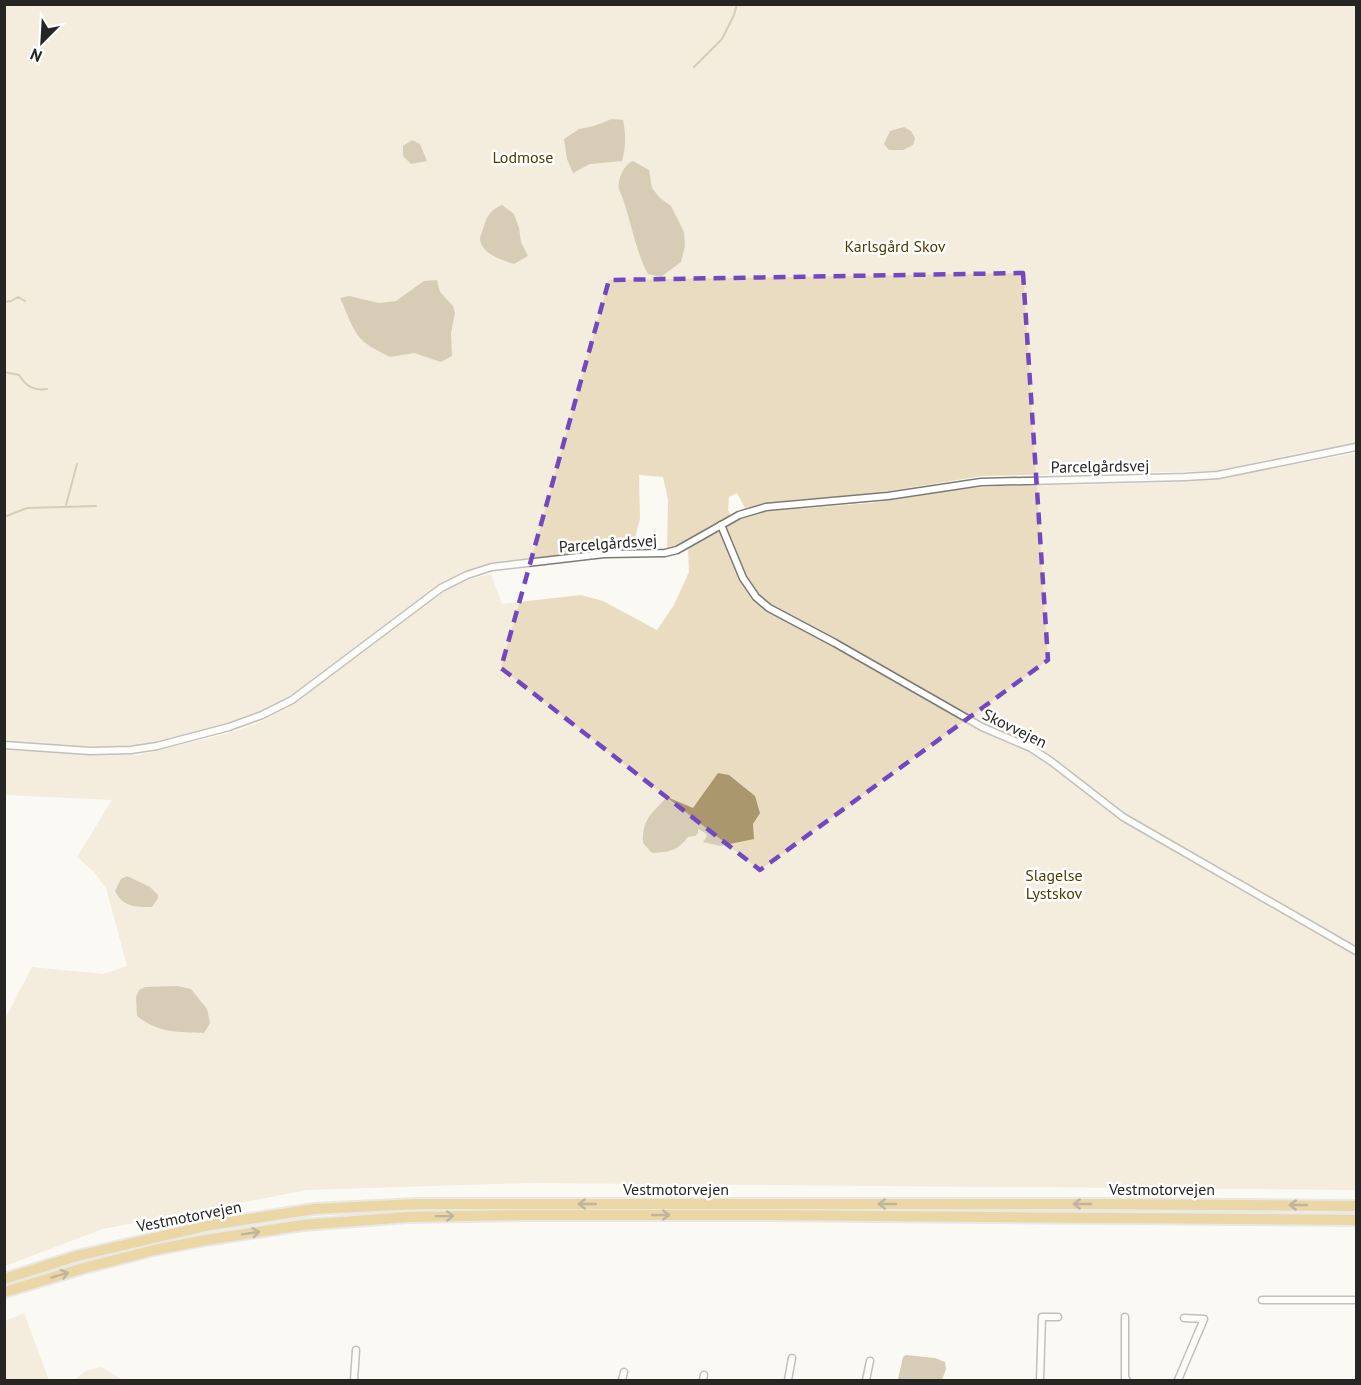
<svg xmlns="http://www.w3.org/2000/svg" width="1361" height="1385" font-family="'PT Sans',sans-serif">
<rect width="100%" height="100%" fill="#fbf9f4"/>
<g fill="#eadcc0" fill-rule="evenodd">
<path d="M4,5H1356V444L1299,453L1217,471L982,476L871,494L791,500L745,508L737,493L729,497L728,510L731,516L685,542L667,549L668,500L663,477L639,475L640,519L632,549L529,558L491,564L466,571L441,583L286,699L249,717L217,727L154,744L103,748L5,742Z"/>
<path d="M1356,453V1190L529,1183L307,1190L103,1229L5,1266V1019L32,967L103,974L127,966L106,888L94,872L77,857L112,800L5,795V749L138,755L226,734L258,723L293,705L442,591L470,579L491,574L502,604L581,595L603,601L657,630L674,605L689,572L688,548L733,522L760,512L871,503L969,488L998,486L1117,484L1175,482L1220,478ZM729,775L720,846L704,842L707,836L705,833L698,829L695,836L688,837Z"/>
<path d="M24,1313L49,1380H5V1321Z"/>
<path d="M101,1367L118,1377L122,1380H74L86,1371Z"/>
</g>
<g fill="#ab976d">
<path d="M612,119L623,120C626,134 626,147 622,161L590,164L573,173L567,159L564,139L579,129L594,126Z"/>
<path d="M904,127L911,131L915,138L913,145L903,150H889L884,144L890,131Z"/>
<path d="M412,140L420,144L427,161L411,164L403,156V146Z"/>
<path d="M633,161L649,170L652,188L660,198L671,206L684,232L685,246L681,262L661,277L648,274C636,252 632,226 624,202C623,198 620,193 619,189C617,180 624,164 633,161Z"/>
<path d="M502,205L514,214L519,228L521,242L528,256L514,264C502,260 482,254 480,240C480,236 483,230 484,226C488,214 491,210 502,205Z"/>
<path d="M437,280L440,292L453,306L455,313L451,333L452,356L441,362L414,353L390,357C379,351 364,345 357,334C350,324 346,310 340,298L349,296L379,303L396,301L424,281Z"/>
<path d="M718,773L729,775L755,796L760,813L753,824L754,839L720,846L703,842L707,836L705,833L698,829V833L695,836L688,837C677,851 670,852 652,853L643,843C642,819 652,813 667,797L693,808Z"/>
<path d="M127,876L150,887L158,895V898L152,907C135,907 123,907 115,891L121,879Z"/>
<path d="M177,986L191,989L207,1009L210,1023L204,1033C178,1032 158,1033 137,1016L136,997L139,990L145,987Z"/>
<path d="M906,1355L935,1358L945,1362L946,1369L942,1380H899L898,1379L903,1357Z"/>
</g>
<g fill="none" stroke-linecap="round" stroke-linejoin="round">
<g stroke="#ab976d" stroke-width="2">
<path d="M694,67L722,39L734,15L737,4"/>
<path d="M4,302L11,301L18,297L25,301"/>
<path d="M4,372L19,375C26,386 33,391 47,389"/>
<path d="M66,505L77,464"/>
<path d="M4,517L27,508L96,506"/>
</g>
<defs>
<g id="minor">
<path d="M721,525L743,578L756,597L769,608L835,643L982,727L1031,748L1052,762L1123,817L1356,951"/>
<path d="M4,745L90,751L131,750L157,746L229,727L262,715L292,700L441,588L467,575L492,567L604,554L665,553L677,550L739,515L766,507L888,496L981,482L1185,477L1218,475L1356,447"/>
<path d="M1262,1300H1356"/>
<path d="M1125,1317V1378L1127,1380"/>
<path d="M354,1380L356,1350"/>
<path d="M622,1380L624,1372"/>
<path d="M703,1380L704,1375"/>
<path d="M788,1380L792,1358"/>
<path d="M866,1380L870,1361"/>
<path d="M1040,1380L1042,1317H1058"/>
<path d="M1178,1380L1204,1319L1184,1318"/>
</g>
<g id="motorway">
<path d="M4,1279L77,1256L210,1225L314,1209L417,1204H1098L1356,1206"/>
<path d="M4,1292L84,1268L154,1250L206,1240L303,1225L408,1217L530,1215H750L1356,1220"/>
</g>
</defs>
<use href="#minor" stroke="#7c7a75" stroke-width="9"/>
<use href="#motorway" stroke="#d4d3d3" stroke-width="14"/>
<use href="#minor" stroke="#fff" stroke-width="6"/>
<use href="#motorway" stroke="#d7ac45" stroke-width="10"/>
</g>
<defs><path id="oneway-shaft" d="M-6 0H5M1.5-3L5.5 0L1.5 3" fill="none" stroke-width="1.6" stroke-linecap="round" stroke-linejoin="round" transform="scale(1.5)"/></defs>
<g stroke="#766233">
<use href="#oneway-shaft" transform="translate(587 1204) rotate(-180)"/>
<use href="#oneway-shaft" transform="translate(887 1204) rotate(-180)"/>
<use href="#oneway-shaft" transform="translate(1082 1204) rotate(-180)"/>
<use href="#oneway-shaft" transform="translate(1298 1205) rotate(-180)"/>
<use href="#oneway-shaft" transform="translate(661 1215)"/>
<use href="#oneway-shaft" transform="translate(445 1216) rotate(-1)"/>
<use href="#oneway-shaft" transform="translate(251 1233) rotate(-9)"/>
<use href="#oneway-shaft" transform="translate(60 1275) rotate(-17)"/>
</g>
<path d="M0 0H1361V1385H0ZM1023,273L1048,660L760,870L501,668L609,280Z" fill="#fbf9f4" fill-opacity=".55" fill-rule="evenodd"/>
<path fill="none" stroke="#7248c1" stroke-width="4.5" stroke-dasharray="12 8" stroke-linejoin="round" d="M1023,273L1048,660L760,870L501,668L609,280Z"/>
<g text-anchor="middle" stroke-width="5" stroke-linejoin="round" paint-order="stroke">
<g font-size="16" fill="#4f3a01" stroke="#fff">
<text x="523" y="163">Lodmose</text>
<text x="895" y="252">Karlsgård Skov</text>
<text x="1054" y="881">Slagelse<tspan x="1054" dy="18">Lystskov</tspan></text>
</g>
<g font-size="16" fill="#262524" stroke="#fff">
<text transform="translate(1100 466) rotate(-1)" y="6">Parcelgårdsvej</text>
<text transform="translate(608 543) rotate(-4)" y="6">Parcelgårdsvej</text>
<text transform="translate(1015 728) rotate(26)" y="6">Skovvejen</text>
<text x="676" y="1195">Vestmotorvejen</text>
<text x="1162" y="1195">Vestmotorvejen</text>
<text transform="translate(189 1216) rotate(-11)" y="6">Vestmotorvejen</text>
</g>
</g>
<rect width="1361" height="1385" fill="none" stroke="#262524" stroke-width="12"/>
<g transform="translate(42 42) rotate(204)" stroke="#ffffff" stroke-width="4.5" paint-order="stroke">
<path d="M0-4.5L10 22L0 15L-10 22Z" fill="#262524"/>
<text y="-9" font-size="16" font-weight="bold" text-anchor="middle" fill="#262524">N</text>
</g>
</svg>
